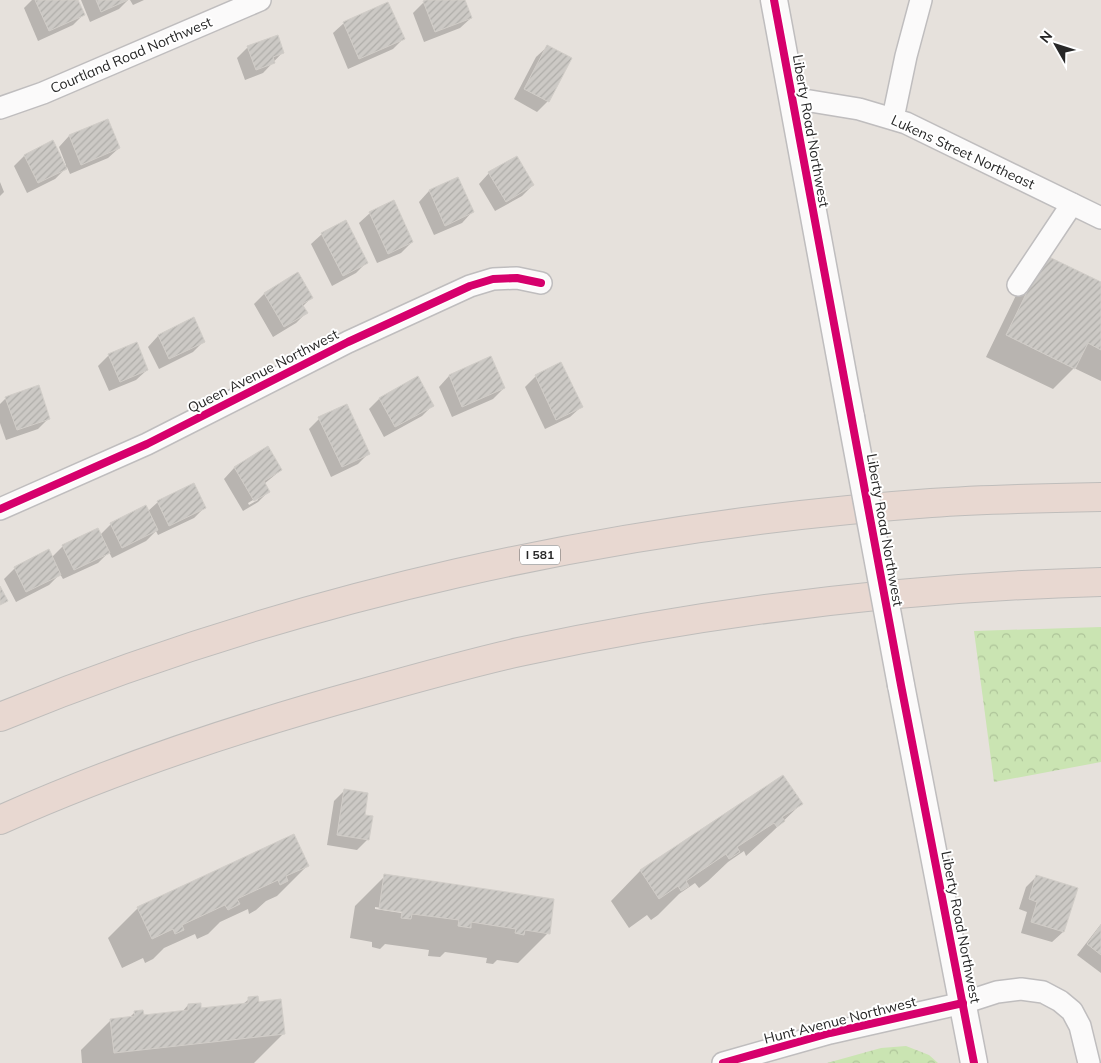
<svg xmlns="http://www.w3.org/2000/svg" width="1101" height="1063" font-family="Mulish,sans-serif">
<defs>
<pattern id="forest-crowns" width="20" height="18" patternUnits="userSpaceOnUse" patternTransform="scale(1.25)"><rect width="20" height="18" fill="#cae4b2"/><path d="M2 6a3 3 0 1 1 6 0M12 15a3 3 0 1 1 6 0" fill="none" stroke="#aec499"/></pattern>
<pattern id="building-hatch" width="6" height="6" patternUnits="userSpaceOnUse" patternTransform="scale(1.25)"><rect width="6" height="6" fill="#ccc9c5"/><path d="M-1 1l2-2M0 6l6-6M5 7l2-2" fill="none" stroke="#afada9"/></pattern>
</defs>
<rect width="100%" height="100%" fill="#e6e1dc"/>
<g fill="url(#forest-crowns)">
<path d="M1101,627V762L994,782L974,631Z"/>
<path d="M906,1046L929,1055L938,1063H827L881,1048Z"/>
</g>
<g fill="#0003" fill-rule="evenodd">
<path d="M32,0H77L83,15L73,25L38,41L24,8Z"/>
<path d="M81,0H128L119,9L90,22Z"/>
<path d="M130,0H144L133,5Z"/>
<path d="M430,0H464L471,18L460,28L424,42L413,13L424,2Z"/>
<path d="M344,23L403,39L393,49L348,69L333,33Z"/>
<path d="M248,47L283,52L263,73L245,80L237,58Z"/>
<path d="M547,47L548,101L537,112L514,99L536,57Z"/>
<path d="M107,120L119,148L108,158L70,174L67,167L55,179L27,193L14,166L24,156L64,166L66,165L59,147L69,136Z"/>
<path d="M489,173L533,185L522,196L495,211L479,184Z"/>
<path d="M457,179L472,212L462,223L434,235L419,202L429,191Z"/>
<path d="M0,182L4,192L0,196Z"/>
<path d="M370,213L412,242L401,253L377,263L359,223Z"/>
<path d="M322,234L366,263L356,273L332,286L311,244Z"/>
<path d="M1025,277L1101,283V381L1074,368L1053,389L986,357Z"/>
<path d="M264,294L312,297L302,307L306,313L296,323L273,337L254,304Z"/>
<path d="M193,319L204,341L193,352L159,369L148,347L158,336Z"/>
<path d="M109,355L147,370L136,380L109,391L98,366Z"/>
<path d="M491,358L504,388L493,399L452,417L439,387L449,376Z"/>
<path d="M536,376L581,407L570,417L545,429L525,387Z"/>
<path d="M417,378L432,406L422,416L384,437L369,409L379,399Z"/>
<path d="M6,398L49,418L38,429L6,440L0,423V404Z"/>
<path d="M319,419L369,453L358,464L331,477L309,429Z"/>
<path d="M268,448L281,470L264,484L268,492L258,502L243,511L224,479L234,468ZM258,497V500L249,505L248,503Z"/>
<path d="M158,502L205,507L194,518L158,535L156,531L146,541L112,558L109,552L98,563L63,579L60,574L49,585L16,602L4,579L15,568L51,558L63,546L100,535L111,524L147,512Z"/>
<path d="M783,776L801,804L771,833L746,856L744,851L728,862L708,881L699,888L695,883L679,894L658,915L651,920L647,915L629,928L611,901L640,871Z"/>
<path d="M344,791L364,816L368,839L357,850L327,845L334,801Z"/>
<path d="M307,866L277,896L266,901L256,910L249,914L248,909L220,922L208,934L197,939L195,934L164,948L153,959L145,963L143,958L122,968L108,938L138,908Z"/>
<path d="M385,876L548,933L518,963L497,960L493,964L486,963L487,958L445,952L440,957L428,956L429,950L385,944L380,949L372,947V942L350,938L355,906ZM375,907L408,912V914L375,909Z"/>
<path d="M1037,876L1077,889L1063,932L1052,942L1021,933L1027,912L1019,909L1026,887Z"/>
<path d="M1101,924V973L1077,955Z"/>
<path d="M249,999L258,1003L284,1033L254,1063H82L81,1050L111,1020L129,1018L135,1012L143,1016L182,1012L188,1005L200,1010L242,1005Z"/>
</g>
<g fill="url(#building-hatch)" stroke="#d1cdc8">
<path d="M35,0H78L85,15L49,31Z"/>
<path d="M96,0H128L101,12Z"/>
<path d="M426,0H465L472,18L435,32L423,1Z"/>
<path d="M388,2L405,39L359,59L343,22Z"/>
<path d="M278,35L284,53L273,57L275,63L256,70L247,46Z"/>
<path d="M547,45L572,58L549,102L524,89Z"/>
<path d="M108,119L120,148L81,165L69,135Z"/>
<path d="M53,140L67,169L38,183L24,155Z"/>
<path d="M517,156L534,185L506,202L488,172Z"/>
<path d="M458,177L474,212L445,226L429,190Z"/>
<path d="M394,200L413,242L388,254L369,212Z"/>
<path d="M346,220L368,263L343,276L321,233Z"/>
<path d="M1045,255L1101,282V350L1088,343L1075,369L1006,335Z"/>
<path d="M298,272L313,298L302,304L308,313L284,327L264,293Z"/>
<path d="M194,317L205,342L169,359L158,335Z"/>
<path d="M137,342L148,370L120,382L108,354Z"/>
<path d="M491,356L505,388L462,407L449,375Z"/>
<path d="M561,362L583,407L556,420L535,375Z"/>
<path d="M418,376L434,406L395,427L379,398Z"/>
<path d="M39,385L50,419L17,430L5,397Z"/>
<path d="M347,404L370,454L342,467L318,417Z"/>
<path d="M268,446L282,470L264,481L270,492L254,501L234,467Z"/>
<path d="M194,483L206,508L169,526L157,501Z"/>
<path d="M146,505L158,530L122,548L110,523Z"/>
<path d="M98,528L110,553L74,570L62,545Z"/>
<path d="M49,549L61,575L26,592L14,567Z"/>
<path d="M0,586L8,601L0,605Z"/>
<path d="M783,775L803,804L782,817L785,821L777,827L774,823L737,847L740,852L729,859L726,854L686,881L689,886L681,891L678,886L659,899L640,870Z"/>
<path d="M344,789L368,793L365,815L373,816L369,840L337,835Z"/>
<path d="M294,834L309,866L286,876L288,881L280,885L278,880L237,899L240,904L228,910L225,905L182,925L184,930L175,934L173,929L152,939L137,907Z"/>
<path d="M384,874L554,899L550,934L525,930L524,935L515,933L516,929L471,922V928L458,926L459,920L412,914L411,919L401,918L402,912L379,909Z"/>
<path d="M1036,875L1078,888L1064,932L1031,922L1037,902L1029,899Z"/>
<path d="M1101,925V955L1087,944Z"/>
<path d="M258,996L259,1002L281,999L285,1034L114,1053L110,1019L135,1016L134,1011L143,1010L144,1015L188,1010V1004L201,1003V1008L248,1003V997Z"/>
</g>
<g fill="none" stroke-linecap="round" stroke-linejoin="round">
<defs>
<g id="minor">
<path d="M792,98L859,109L906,123L1101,218"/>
<path d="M0,108L43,93L260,0"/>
<path d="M893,118L906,56L921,0"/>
<path d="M1018,285L1072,204"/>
<path d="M0,509L147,444L348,342L470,286L493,279L517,278L541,283"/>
<path d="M723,1063L830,1033L963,1003L997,992L1021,989L1043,992L1060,1001L1072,1011L1080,1026L1089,1063"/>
</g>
<g id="tertiary">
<path d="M774,0L851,417"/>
<path d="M901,685L974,1063"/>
</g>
<g id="motorway">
<path d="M0,717C296,596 612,526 931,503C988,499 1044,498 1101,497"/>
<path d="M0,820C116,768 237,728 360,694C413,679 466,664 519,652C711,611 906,587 1101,582"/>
</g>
</defs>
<use href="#minor" stroke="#bfbdbe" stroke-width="24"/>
<use href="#tertiary" stroke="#bfbdbe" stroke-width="29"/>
<use href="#motorway" stroke="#bfbdbb" stroke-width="30"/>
<use href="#minor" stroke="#fbfafa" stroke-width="21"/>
<use href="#tertiary" stroke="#fbfafa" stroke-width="26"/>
<use href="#motorway" stroke="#e8d8d1" stroke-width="28"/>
<defs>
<path id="tertiary-bridge" d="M851,417L901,685"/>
</defs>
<use href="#tertiary-bridge" stroke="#bfbdbe" stroke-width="29" stroke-linecap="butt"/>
<use href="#tertiary-bridge" stroke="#fbfafa" stroke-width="26"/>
<defs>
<g id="cycleway">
<path d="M774,0L901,685L974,1063"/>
<path d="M0,509L147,444L348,342L470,286L493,279L517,278L541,283"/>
<path d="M723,1063L830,1033L963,1003"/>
</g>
</defs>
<use href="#cycleway" stroke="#fff" stroke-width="11"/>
<use href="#cycleway" stroke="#d6006c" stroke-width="8"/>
</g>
<g text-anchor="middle" stroke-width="4" stroke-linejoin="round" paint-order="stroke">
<rect fill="#fff" stroke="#686868" stroke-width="1" x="520" y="545.5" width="40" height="19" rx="4"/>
<g font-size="12" font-weight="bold" fill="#272727">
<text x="540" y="559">I 581</text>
</g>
<g font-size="14" fill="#272727" stroke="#fff">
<text transform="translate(131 55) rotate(-23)" y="5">Courtland Road Northwest</text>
<text transform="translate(811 131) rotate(80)" y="5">Liberty Road Northwest</text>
<text transform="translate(963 152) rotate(25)" y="5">Lukens Street Northeast</text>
<text transform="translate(263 371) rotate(-27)" y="5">Queen Avenue Northwest</text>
<text transform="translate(885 530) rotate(80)" y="5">Liberty Road Northwest</text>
<text transform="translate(961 927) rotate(79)" y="5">Liberty Road Northwest</text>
<text transform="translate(840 1020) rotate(-14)" y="5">Hunt Avenue Northwest</text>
</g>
</g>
<g transform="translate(1056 45) rotate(309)" stroke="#ffffff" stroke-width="4" paint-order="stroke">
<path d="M0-4L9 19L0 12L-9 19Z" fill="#272727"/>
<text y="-8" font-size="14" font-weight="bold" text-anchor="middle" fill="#272727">N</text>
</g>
</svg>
